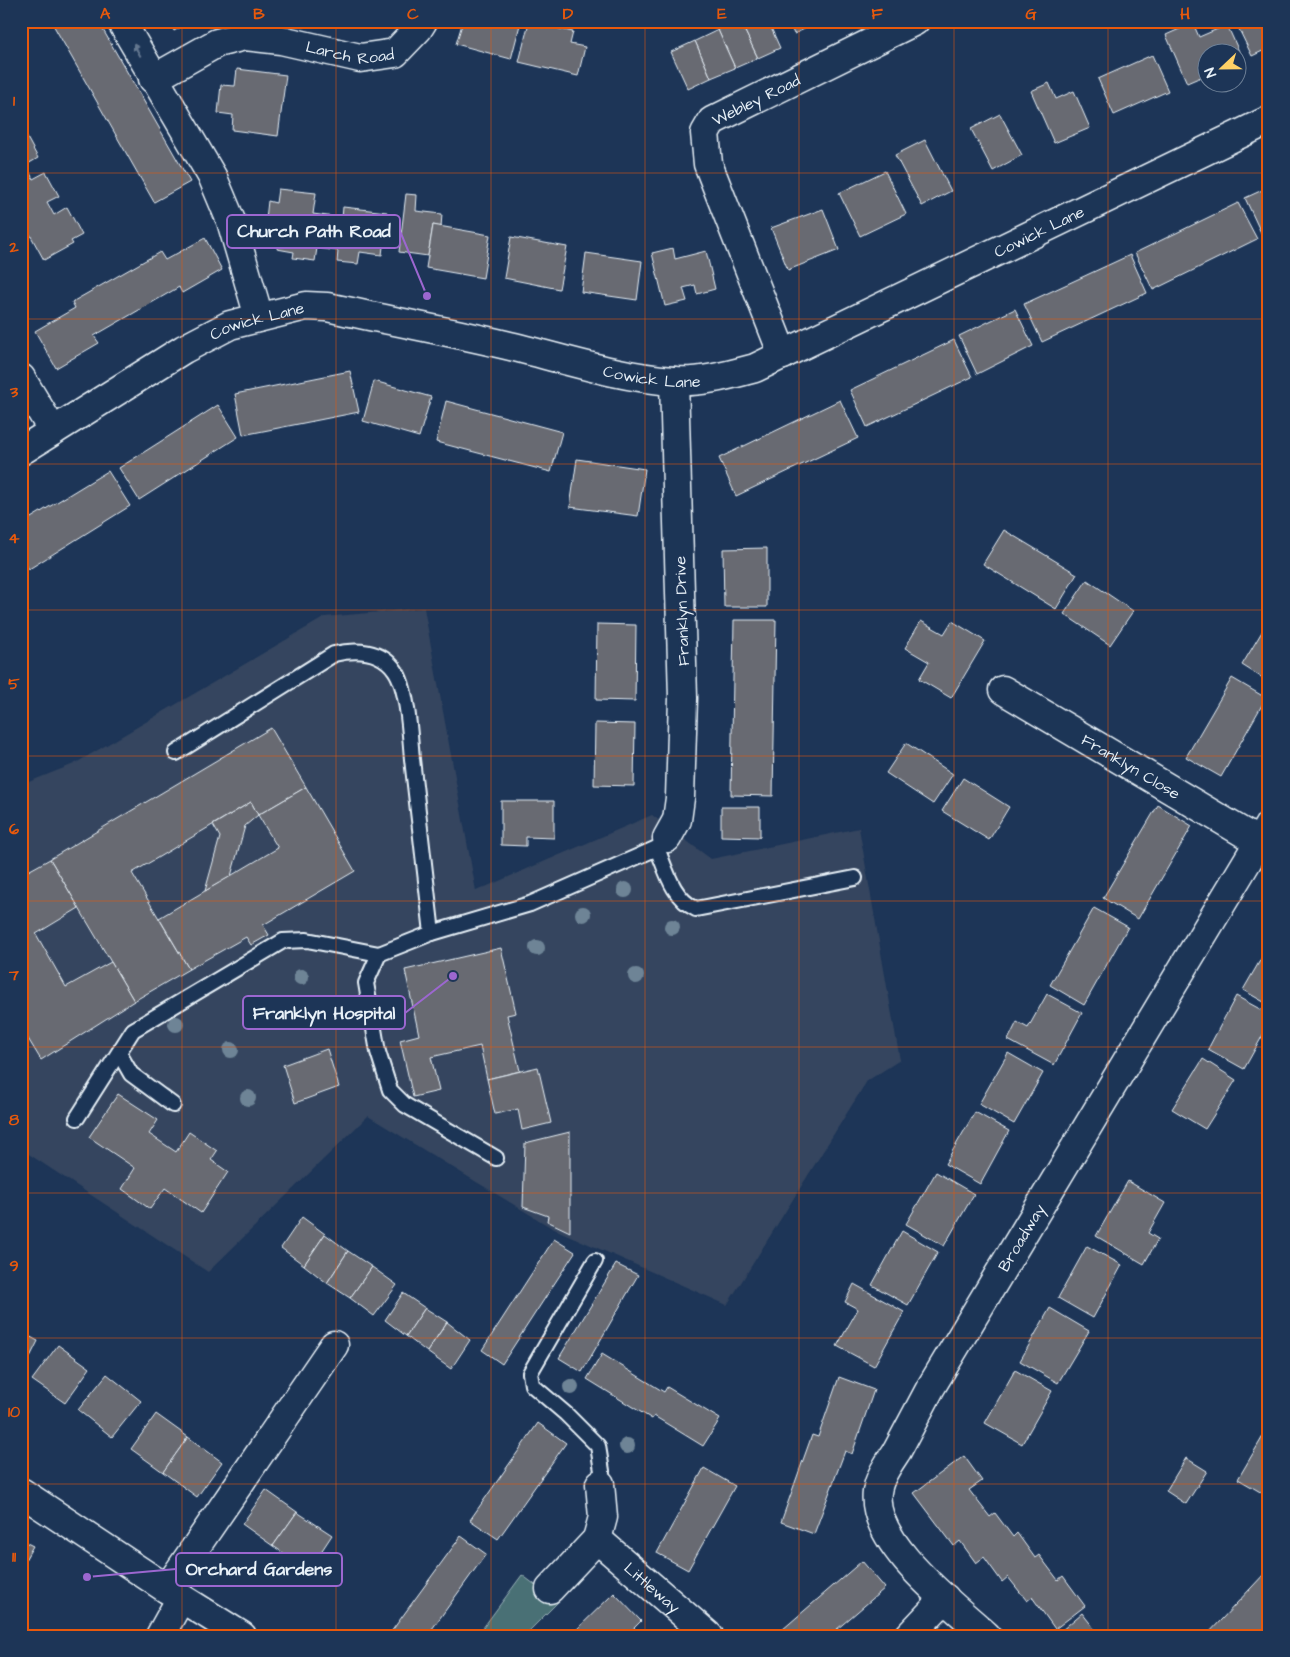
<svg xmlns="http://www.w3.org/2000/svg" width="1290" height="1657" font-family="'Architects Daughter',sans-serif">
<rect width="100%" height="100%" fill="#1d3557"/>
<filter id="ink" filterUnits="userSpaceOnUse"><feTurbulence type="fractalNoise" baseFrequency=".02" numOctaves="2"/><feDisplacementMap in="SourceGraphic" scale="10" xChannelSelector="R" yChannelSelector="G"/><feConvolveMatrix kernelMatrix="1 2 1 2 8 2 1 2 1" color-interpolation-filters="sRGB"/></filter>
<g filter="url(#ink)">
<path fill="#34455f" d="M424,608L476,891L652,815L711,859L859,828L900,1060L867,1081L727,1305L552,1228L368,1116L208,1272L21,1149V785L74,764L325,617Z"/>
<path fill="#487075" stroke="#98b0b6" d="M522,1575L558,1602L524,1636H477Z"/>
<g fill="#686a72" stroke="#e8f1f8">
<path d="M51,21H98L190,182L154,202Z"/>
<path d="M169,21H192L174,31Z"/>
<path d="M463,21H521L511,59L456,44Z"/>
<path d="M714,21H740L758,58L735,68Z"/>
<path d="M740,21H768L780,48L758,58Z"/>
<path d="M788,21H819V22L794,34Z"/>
<path d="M1235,21H1269V48L1252,56Z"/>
<path d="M529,22L573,32L570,44L585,47L578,76L519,62Z"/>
<path d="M1193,23L1199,37L1227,25L1242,58L1238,60V52H1208V74L1187,83L1166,35Z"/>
<path d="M718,30L735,68L711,78L695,41Z"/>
<path d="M695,41L711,78L688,89L671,52Z"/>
<path d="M1152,55L1168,91L1114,115L1098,79Z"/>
<path d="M237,69L286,75L278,136L232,130L233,115L218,113L221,85L235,86Z"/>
<path d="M1049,83L1056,99L1074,91L1090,128L1054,143L1031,91Z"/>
<path d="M1000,114L1022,155L993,171L971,129Z"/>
<path d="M24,132L38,158L26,165L33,179L46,172L59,196L47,202L54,215L67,207L82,235L71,241L73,244L44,260L21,218V133Z"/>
<path d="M925,140L951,191L922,206L895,155Z"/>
<path d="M885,171L906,214L860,236L839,193Z"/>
<path d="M1269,187V234L1263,237L1245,198Z"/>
<path d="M278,189L316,193L313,214L342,218L343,207L387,212L382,255L360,252L358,264L337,262L338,251L317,248L315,261L293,258L294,252L277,249L279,230L265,228L268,201L276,203Z"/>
<path d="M406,194L417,195L416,211L442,214L441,227L433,225L428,256L399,252Z"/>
<path d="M1238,203L1257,239L1153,290L1135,253Z"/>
<path d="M823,209L839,250L788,270L771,228Z"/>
<path d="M433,225L490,235L483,278L426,268Z"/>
<path d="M511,237L567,247L559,289L504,278Z"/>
<path d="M205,238L222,270L182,293L179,287L94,336L99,343L56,368L35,331L75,308L72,302L160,252L165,260Z"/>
<path d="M673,248L675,259L706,251L715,289L697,294L695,285L683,288L687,301L665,306L652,253Z"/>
<path d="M586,253L642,261L637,300L581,292Z"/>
<path d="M1130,255L1147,293L1042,342L1024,304Z"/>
<path d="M1015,309L1033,346L977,374L959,336Z"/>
<path d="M954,340L972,377L867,427L850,390Z"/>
<path d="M350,371L359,412L243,435L235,394Z"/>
<path d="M374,381L431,397L419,437L363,421Z"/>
<path d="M840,400L858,438L736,496L719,458Z"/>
<path d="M446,401L562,432L551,472L436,442Z"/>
<path d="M218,405L238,437L139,500L119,468Z"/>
<path d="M577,459L645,469L638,516L570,507Z"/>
<path d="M108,471L130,506L29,569L21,557V524Z"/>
<path d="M1004,530L1077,574L1056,609L983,564Z"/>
<path d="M767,548V607H724L723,549Z"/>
<path d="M1087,580L1133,611L1110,645L1064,614Z"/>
<path d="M734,620H776L773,796L731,795Z"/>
<path d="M1269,620V682L1242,665Z"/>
<path d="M921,621L944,634L952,621L985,641L951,698L919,679L929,662L905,648Z"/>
<path d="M597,624L636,625L635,701L596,700Z"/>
<path d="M1232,678L1266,698L1221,777L1186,757Z"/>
<path d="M595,723L635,724L634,786L594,785Z"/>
<path d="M271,728L306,787L258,815L251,802L132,873L189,969L134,1001L50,859Z"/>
<path d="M906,743L953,774L933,804L886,773Z"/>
<path d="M963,778L1009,807L989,840L942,811Z"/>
<path d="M306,787L355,871L263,925L269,935L251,945L246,937L189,969L159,918L278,848L258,815Z"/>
<path d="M501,801H554V838L526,837V846L501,845Z"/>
<path d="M251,802L258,815L245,826L231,876L205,891L220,837L213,825Z"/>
<path d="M1158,805L1192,826L1138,919L1103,898Z"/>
<path d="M721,807H760V837L721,836Z"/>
<path d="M50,859L79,908L36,934L66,987L111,962L134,1001L41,1060L21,1027V875Z"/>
<path d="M1094,908L1128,927L1084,1005L1050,985Z"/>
<path d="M1269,945V1005L1243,990Z"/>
<path d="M501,948L516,1013L507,1015L520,1071L487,1079L480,1046L431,1057L439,1091L413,1097L400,1040L419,1035L405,970Z"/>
<path d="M1047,994L1082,1013L1054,1065L1008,1040L1017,1022L1028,1028Z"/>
<path d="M1236,996L1269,1014V1024L1244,1069L1208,1049Z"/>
<path d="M327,1049L339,1087L295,1103L283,1065Z"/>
<path d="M1008,1053L1043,1073L1014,1124L979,1104Z"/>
<path d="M1203,1059L1236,1080L1205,1129L1172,1109Z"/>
<path d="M538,1067L551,1123L522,1130L518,1109L495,1114L487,1079Z"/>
<path d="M118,1094L158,1120L149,1134L176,1152L189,1132L217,1151L211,1160L228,1172L201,1213L165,1188L150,1209L122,1189L135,1168L89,1137Z"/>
<path d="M975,1112L1009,1131L980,1184L945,1164Z"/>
<path d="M570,1132V1232L547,1221L548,1216L523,1207L525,1143Z"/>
<path d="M936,1172L974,1194L944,1246L906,1224Z"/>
<path d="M1128,1181L1165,1203L1148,1233L1158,1239L1144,1264L1096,1236Z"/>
<path d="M302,1217L325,1234L304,1265L281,1248Z"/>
<path d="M902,1231L938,1252L908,1305L872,1285Z"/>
<path d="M325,1234L348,1251L327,1283L304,1265Z"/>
<path d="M554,1239L575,1252L502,1364L482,1350Z"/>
<path d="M1087,1246L1122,1265L1093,1318L1058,1298Z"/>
<path d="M348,1251L372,1267L350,1298L327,1283Z"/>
<path d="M616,1264L638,1275L582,1372L559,1358Z"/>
<path d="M372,1267L397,1285L374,1316L350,1298Z"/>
<path d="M854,1284L904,1312L874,1366L837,1346L858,1309L845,1302Z"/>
<path d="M403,1293L425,1308L406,1336L385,1320Z"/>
<path d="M425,1308L447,1322L427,1352L406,1336Z"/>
<path d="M1050,1308L1089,1331L1058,1383L1020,1361Z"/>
<path d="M447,1322L470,1340L451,1369L427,1352Z"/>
<path d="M21,1332L38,1341L21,1375Z"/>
<path d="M58,1345L90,1368L65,1403L32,1380Z"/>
<path d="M602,1354L664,1392L667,1387L720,1419L703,1446L654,1416L652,1419L587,1379Z"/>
<path d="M1015,1370L1052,1391L1022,1444L985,1423Z"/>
<path d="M107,1374L141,1401L112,1437L78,1410Z"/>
<path d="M839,1377L874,1390L852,1454L845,1451L814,1534L781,1522L812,1435L818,1437Z"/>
<path d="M156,1414L188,1437L163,1472L131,1449Z"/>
<path d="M538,1423L566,1443L498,1539L470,1520Z"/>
<path d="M1269,1426V1497L1238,1479Z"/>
<path d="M188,1437L222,1462L197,1497L163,1472Z"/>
<path d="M964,1456L982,1481L969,1490L990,1517L995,1513L1013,1537L1017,1533L1035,1558L1039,1555L1058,1580L1063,1576L1085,1606L1055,1629L1032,1597L1027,1601L1008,1577L1002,1582L984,1557L976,1563L960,1541L954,1546L914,1493Z"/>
<path d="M1186,1458L1207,1471L1186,1504L1166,1491Z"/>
<path d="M704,1468L735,1486L688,1570L657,1553Z"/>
<path d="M266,1490L297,1512L273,1546L242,1524Z"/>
<path d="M297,1512L332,1535L309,1570L273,1546Z"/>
<path d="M461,1536L486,1554L427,1636H397L391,1632Z"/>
<path d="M21,1540L33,1546L21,1567Z"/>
<path d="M862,1561L885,1588L829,1636H775Z"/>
<path d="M1266,1572L1269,1574V1631L1264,1636H1206Z"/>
<path d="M614,1593L641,1621L626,1636H570Z"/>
<path d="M1082,1613L1100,1636H1065L1061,1631Z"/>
</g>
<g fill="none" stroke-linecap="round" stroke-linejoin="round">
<defs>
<g id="lane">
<path d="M176,753L334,654C356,649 381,650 395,670C408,688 410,737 412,759C419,817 425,875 432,933L530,904L657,848L667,838"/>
<path d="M657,848C666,870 673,899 696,909L855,878"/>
<path d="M379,954L366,983L378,1052L390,1090L405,1105L496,1158"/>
<path d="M119,1053L131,1074L173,1105"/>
<path d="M77,1118L133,1030L283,941L307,940L379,954L432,933"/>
<path d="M595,1261L530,1373L532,1385L566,1414L598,1446L602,1471L600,1484"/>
</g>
<g id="street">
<path d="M121,21L213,178L231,221L259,317"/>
<path id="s1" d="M153,79L217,43L245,36L281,40L360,58L395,53L418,29L423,21"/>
<path id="s2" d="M783,355L708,164L705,133L712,121L915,21"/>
<path d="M21,378L53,431"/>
<path id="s3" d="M1003,690L1259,842"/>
<path d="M667,838L677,820L680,798L683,698L674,381"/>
<path d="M597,1539L603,1517L600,1484"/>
<path d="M167,1589L334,1345"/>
<path id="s4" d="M550,1589L597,1539L709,1636"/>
<path d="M160,1636L181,1598"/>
<path d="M909,1636L945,1598"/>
<path id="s5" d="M987,1636C953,1605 870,1543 877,1492C879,1477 889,1463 897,1451C908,1430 920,1408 931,1387L1269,825"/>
</g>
<g id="secondary">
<path id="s6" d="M21,451L184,349L230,325L306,306L327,307C387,320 447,331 506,345C561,358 617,377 673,381C701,383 729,375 755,368L1269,120"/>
<path d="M21,1492L167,1589L242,1636"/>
</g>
</defs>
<use href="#lane" stroke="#e8f1f8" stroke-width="18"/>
<use href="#street" stroke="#e8f1f8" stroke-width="31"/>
<use href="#secondary" stroke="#e8f1f8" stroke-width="31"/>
<use href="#lane" stroke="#1d3557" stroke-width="14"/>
<use href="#street" stroke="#1d3557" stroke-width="28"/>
<use href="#secondary" stroke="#1d3557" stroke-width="28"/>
</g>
<g fill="#6e8496">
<circle cx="625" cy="890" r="8"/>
<circle cx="583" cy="914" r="8"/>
<circle cx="672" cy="927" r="8"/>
<circle cx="537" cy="948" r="8"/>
<circle cx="636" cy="976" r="8"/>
<circle cx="301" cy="977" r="8"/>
<circle cx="176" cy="1024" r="8"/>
<circle cx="231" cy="1050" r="8"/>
<circle cx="248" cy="1098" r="8"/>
<circle cx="571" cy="1387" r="8"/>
<circle cx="627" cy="1446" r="8"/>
</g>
<defs><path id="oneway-solid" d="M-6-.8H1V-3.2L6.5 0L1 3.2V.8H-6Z" transform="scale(1.25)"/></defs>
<use fill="#64778f" href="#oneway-solid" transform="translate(137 50) rotate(-119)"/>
</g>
<path fill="none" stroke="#e8590c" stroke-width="1" stroke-opacity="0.55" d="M182,21V1636M336,21V1636M491,21V1636M645,21V1636M799,21V1636M954,21V1636M1108,21V1636M21,173H1269M21,319H1269M21,464H1269M21,610H1269M21,756H1269M21,901H1269M21,1047H1269M21,1193H1269M21,1338H1269M21,1484H1269"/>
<g text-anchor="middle" stroke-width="5" stroke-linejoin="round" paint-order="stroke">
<g font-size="16" fill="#e8f1f8" stroke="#1d3557">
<text dy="6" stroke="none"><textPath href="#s1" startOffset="209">Larch Road</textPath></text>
<text dy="6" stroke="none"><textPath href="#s2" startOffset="299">Webley Road</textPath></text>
<text dy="6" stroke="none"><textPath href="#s6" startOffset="1096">Cowick Lane</textPath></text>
<text dy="6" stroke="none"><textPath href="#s6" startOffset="271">Cowick Lane</textPath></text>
<text dy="6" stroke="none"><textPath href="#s6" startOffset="676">Cowick Lane</textPath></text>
<text transform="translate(681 611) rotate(-92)" y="6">Franklyn Drive</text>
<text dy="6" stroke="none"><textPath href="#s3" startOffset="149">Franklyn Close</textPath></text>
<text dy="6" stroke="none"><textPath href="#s5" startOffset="480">Broadway</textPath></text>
<text dy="6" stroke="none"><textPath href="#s4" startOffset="142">Littleway</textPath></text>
</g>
</g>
<path fill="none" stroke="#9c67d0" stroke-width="2" d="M427 296L400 231M453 976L405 1013M87 1577L176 1569"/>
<g fill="#9c67d0" stroke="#1d3557" stroke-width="2">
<circle cx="427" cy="296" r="5"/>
<circle cx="453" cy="976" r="5"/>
<circle cx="87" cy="1577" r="5"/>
</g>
<g fill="#1d3557" stroke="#9c67d0" stroke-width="2">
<rect x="227" y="215" width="173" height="33" rx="5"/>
<rect x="243" y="996" width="162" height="33" rx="5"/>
<rect x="176" y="1553" width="166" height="33" rx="5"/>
</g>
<g font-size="18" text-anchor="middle" font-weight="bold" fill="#e8f1f8">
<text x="314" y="237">Church Path Road</text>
<text x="324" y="1019">Franklyn Hospital</text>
<text x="259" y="1575">Orchard Gardens</text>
</g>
<rect width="1290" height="1657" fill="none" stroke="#1d3557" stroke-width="55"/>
<g transform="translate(1222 68) rotate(248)"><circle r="24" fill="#1d3557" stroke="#6e8097"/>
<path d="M0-4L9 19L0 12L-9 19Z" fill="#ffd166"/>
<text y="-8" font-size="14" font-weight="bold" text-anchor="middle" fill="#e8f1f8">N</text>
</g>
<rect x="28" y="28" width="1234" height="1602" fill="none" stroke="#e8590c" stroke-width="2"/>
<g font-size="16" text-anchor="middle" font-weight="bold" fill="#e8590c">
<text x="105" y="19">A</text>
<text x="259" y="19">B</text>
<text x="413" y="19">C</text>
<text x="568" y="19">D</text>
<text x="722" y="19">E</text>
<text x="877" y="19">F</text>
<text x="1031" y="19">G</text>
<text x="1185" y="19">H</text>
<text x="14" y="106">1</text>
<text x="14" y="252">2</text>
<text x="14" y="397">3</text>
<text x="14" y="543">4</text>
<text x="14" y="689">5</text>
<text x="14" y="834">6</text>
<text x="14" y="980">7</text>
<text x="14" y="1125">8</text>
<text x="14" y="1271">9</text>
<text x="14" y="1417">10</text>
<text x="14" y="1562">11</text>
</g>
</svg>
